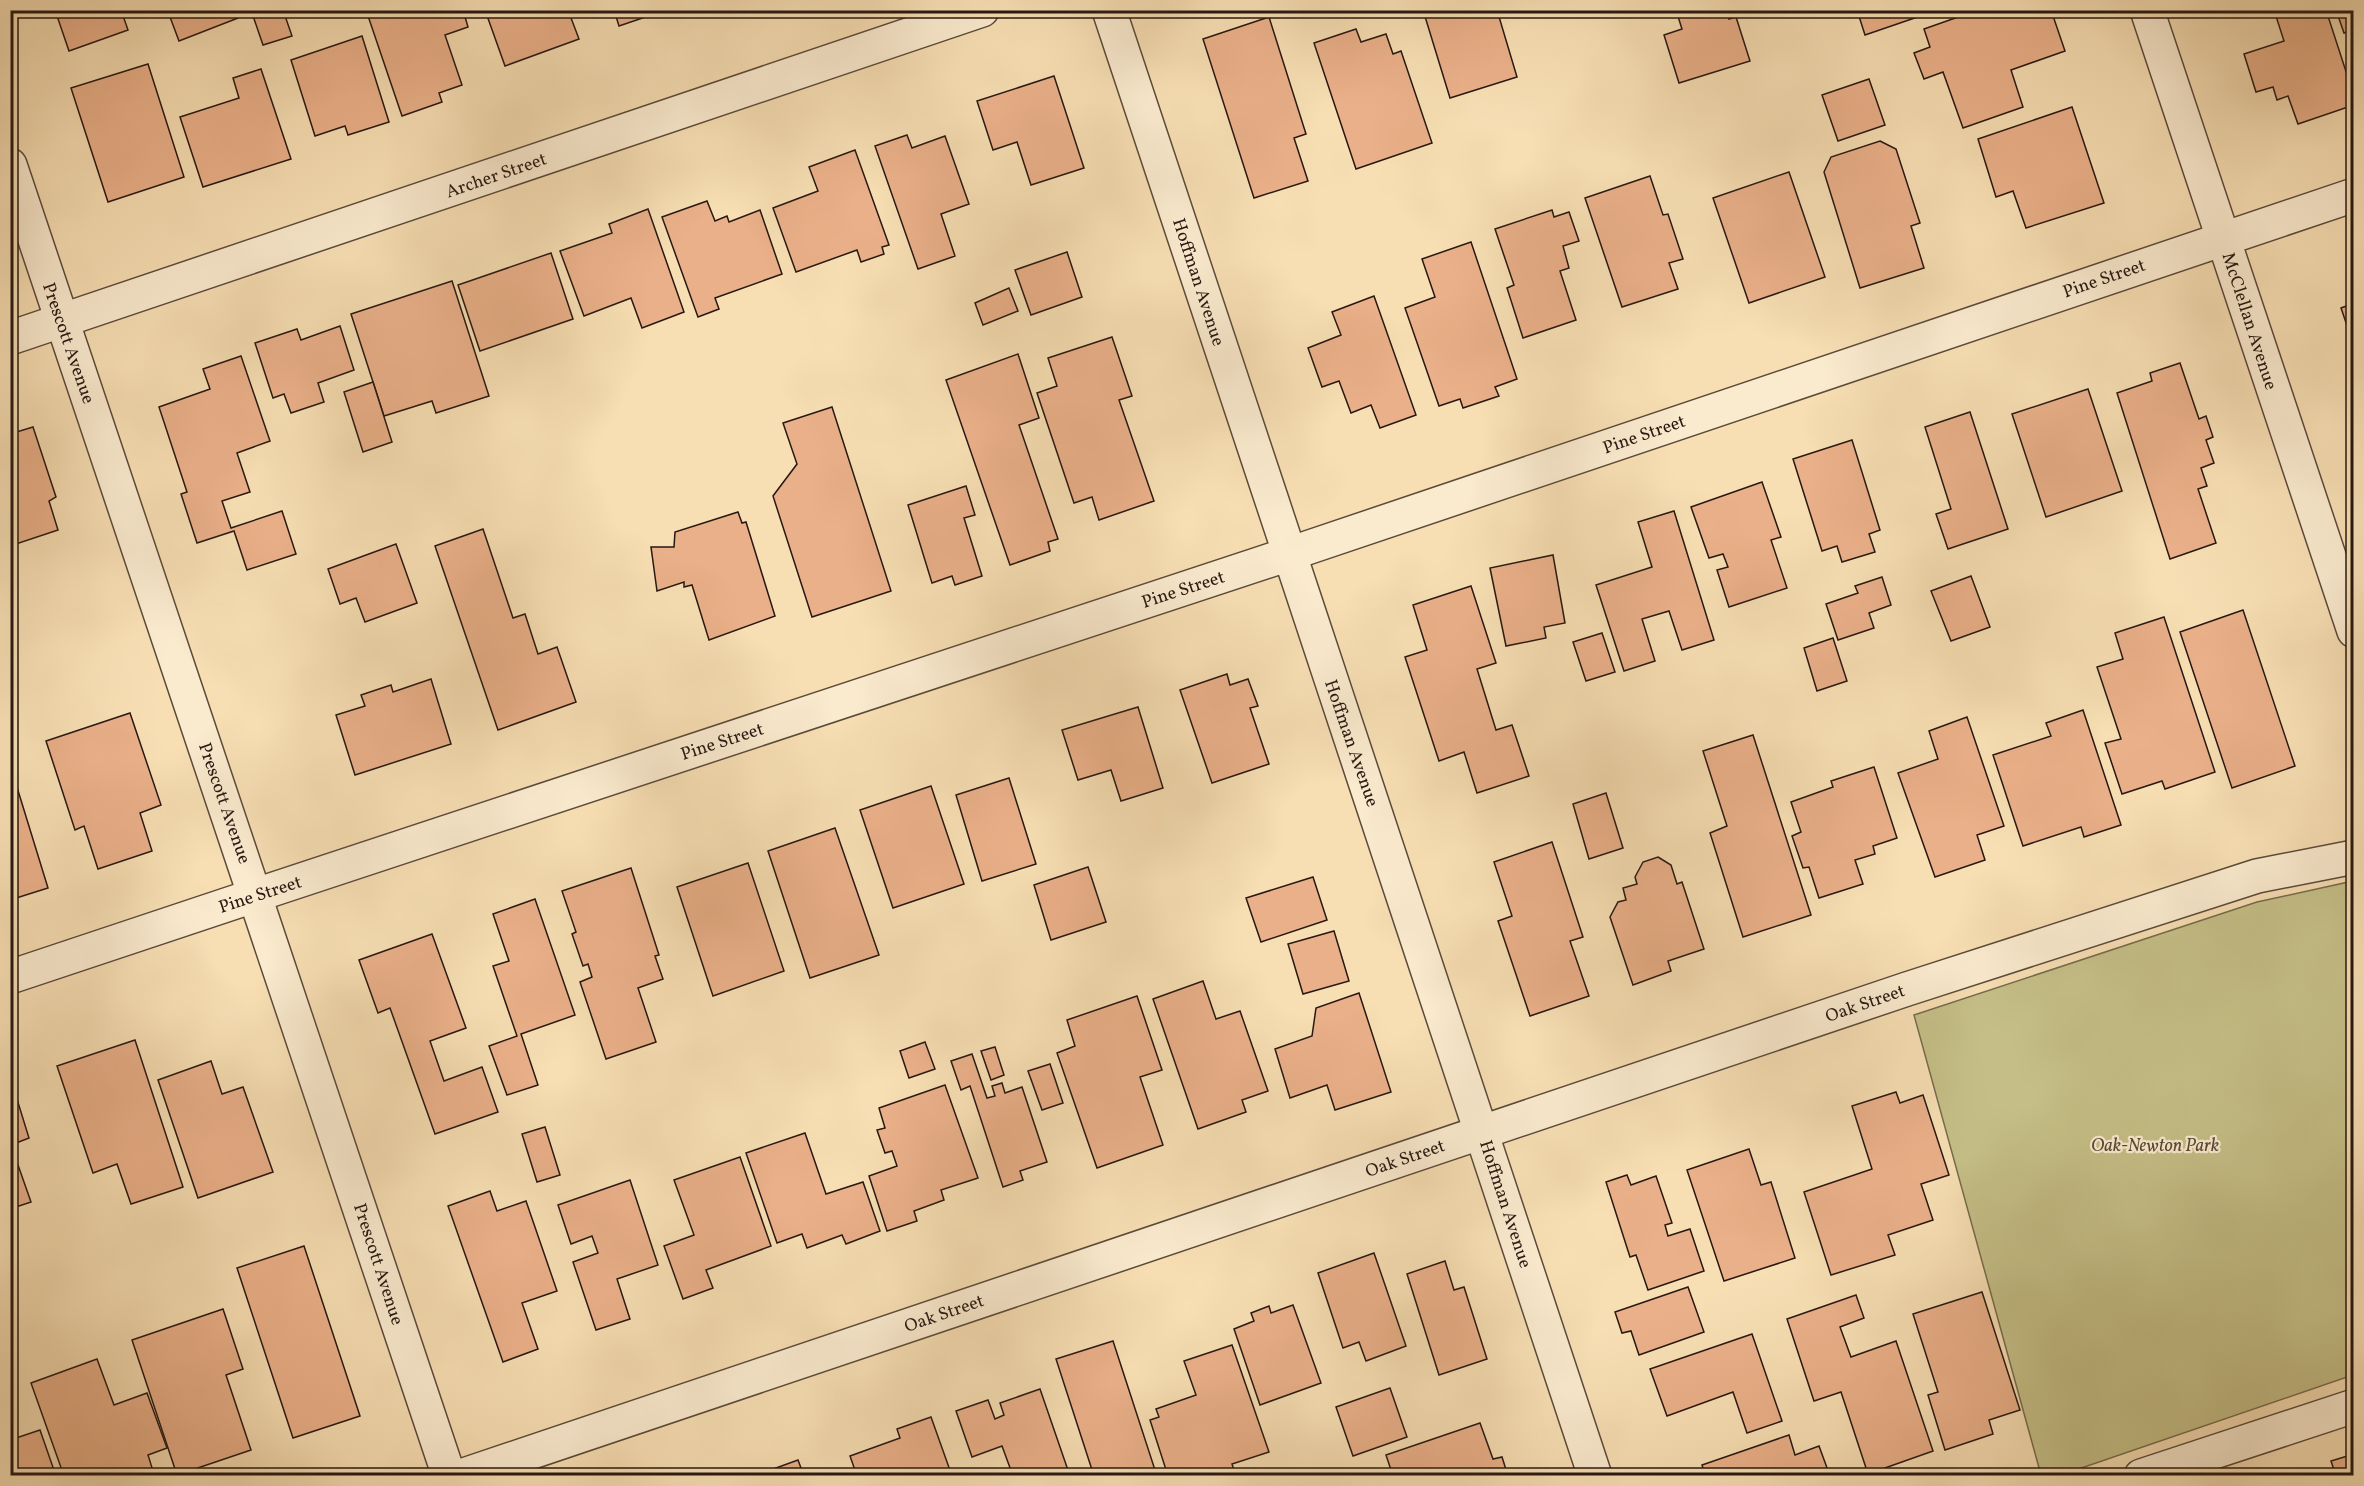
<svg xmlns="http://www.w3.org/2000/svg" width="2364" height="1486" font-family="Vollkorn,serif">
<rect width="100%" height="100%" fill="#f7deb3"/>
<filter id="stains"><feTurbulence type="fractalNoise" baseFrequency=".00333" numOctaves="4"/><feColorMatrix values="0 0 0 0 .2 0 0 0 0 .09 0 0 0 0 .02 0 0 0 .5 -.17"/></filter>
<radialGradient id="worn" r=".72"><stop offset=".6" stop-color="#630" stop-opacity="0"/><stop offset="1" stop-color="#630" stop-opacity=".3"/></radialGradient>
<path fill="#c5bf87" stroke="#766c4c" stroke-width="1.5" d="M2353,881V1375L2061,1475H2041L1914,1015L2257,902Z"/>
<g fill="#eab089" stroke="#271812" stroke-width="1.5">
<path d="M55,10H121L128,30L69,51Z"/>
<path d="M188,10H235L238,18L179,41L170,17Z"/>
<path d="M251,10H283L292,36L263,45Z"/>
<path d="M366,10H404L406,17L424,10H463L468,27L445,35L462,85L439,93L442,102L402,116Z"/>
<path d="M485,10H568L579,39L505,66Z"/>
<path d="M614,10H666L619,26Z"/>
<path d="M1423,10H1497L1517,77L1450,98Z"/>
<path d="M1676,10H1727L1729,19L1736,17L1750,61L1679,83L1664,35L1682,29Z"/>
<path d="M1857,10H1938L1865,35Z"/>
<path d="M1978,10H2051L2065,51L2011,70L2023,107L1963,128L1943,72L1924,79L1914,53L1930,47L1924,29Z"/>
<path d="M2274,10H2326L2354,96V105L2298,124L2288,96L2277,100L2273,87L2256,92L2244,54L2284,41Z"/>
<path d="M2336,10H2354V30L2344,33Z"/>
<path d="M1269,17L1306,134L1294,138L1308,181L1254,198L1203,39Z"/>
<path d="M1356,29L1361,42L1386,34L1393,54L1401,51L1432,143L1356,169L1314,43Z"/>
<path d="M362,36L389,122L348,135L345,126L315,136L291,60Z"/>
<path d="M148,64L184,177L108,202L71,88Z"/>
<path d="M261,69L291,159L203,187L180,117L239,98L233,78Z"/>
<path d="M1054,76L1084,168L1031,185L1017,142L993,150L977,101Z"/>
<path d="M1869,79L1885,125L1838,141L1822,95Z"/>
<path d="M2072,107L2104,203L2026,228L2013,191L1996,197L1978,139Z"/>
<path d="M907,135L912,148L945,136L969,204L941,214L955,256L918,269L875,146Z"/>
<path d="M1880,141L1896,149L1920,223L1911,226L1924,268L1860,288L1824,172L1831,157Z"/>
<path d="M855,150L889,245L882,247L884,254L861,262L857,250L796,272L773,208L818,191L809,167Z"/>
<path d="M1789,172L1825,277L1749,303L1713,198Z"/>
<path d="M1650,176L1663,215L1668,214L1683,259L1669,263L1678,289L1622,307L1585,198Z"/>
<path d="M707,201L715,221L727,216L729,222L760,210L782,274L715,298L719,309L698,317L662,217Z"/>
<path d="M648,209L684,312L642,328L631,298L584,316L560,251L612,233L609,224Z"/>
<path d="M1552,210L1554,217L1569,212L1579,241L1563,246L1569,268L1560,271L1576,320L1523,338L1507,288L1514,285L1495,229Z"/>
<path d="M1471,242L1517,379L1495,387L1499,396L1463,408L1460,399L1439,406L1405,308L1435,297L1422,259Z"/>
<path d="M1067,252L1082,297L1031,315L1015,270Z"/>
<path d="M551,253L573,319L480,351L458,285Z"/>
<path d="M452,281L489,396L436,413L432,401L384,416L351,314Z"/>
<path d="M1009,288L1018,311L983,325L975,303Z"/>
<path d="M1374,296L1416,415L1380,428L1371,405L1351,413L1339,381L1322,387L1308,348L1341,335L1332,312Z"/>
<path d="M2354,303V346L2341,308Z"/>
<path d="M340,326L354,370L318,383L324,402L291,413L284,394L273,398L255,343L297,329L301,340Z"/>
<path d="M1112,337L1132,396L1119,400L1154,501L1099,520L1092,497L1074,503L1037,393L1057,386L1048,358Z"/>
<path d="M1018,354L1039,418L1019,425L1058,539L1048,542L1050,551L1010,565L946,380Z"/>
<path d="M241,356L270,441L237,453L250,492L222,501L231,528L282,511L296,554L247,570L234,531L197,543L181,494L187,492L159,407L210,389L203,369Z"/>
<path d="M2180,363L2199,419L2206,416L2213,437L2206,440L2214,463L2201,468L2207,486L2198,489L2216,543L2170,559L2117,393L2152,381L2150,373Z"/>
<path d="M373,382L392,442L363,452L344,392Z"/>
<path d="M2088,389L2122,491L2046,517L2012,414Z"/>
<path d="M832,407L891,591L812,617L773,496L797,464L783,423Z"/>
<path d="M1970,412L2008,529L1948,549L1936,514L1951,509L1925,427Z"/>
<path d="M33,427L56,497L49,501L58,530L10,546V434Z"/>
<path d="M1852,440L1880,530L1869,534L1875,552L1842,562L1837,546L1822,551L1793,459Z"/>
<path d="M1762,482L1781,537L1771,540L1787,588L1729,607L1717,570L1728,567L1723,554L1709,558L1691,507Z"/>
<path d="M966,486L975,515L964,518L982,576L955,585L952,576L932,583L908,505Z"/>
<path d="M1674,511L1714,640L1682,650L1669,611L1642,619L1655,661L1624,671L1596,585L1652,567L1638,522Z"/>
<path d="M738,512L742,523L746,522L775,616L709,640L692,585L684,587V582L657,591L651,547H674L675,532Z"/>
<path d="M483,529L513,618L525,614L538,654L557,647L576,702L498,730L435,546Z"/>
<path d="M396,544L417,603L365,622L356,598L340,604L328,569Z"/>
<path d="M1553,555L1565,623L1544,627L1546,638L1506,646L1490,568Z"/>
<path d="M1971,576L1990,627L1951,641L1931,591Z"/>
<path d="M1882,577L1891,605L1869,613L1874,628L1838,640L1826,604L1858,593L1855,586Z"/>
<path d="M1471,586L1496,663L1477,669L1496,730L1512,725L1529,776L1477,793L1464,752L1439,761L1405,657L1427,650L1413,605Z"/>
<path d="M2243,610L2295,766L2232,788L2180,632Z"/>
<path d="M2164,617L2215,772L2165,789L2162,781L2122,794L2105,743L2121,739L2097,667L2123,659L2115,633Z"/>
<path d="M1602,633L1615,672L1586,681L1573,642Z"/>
<path d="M1833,638L1847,681L1817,691L1804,648Z"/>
<path d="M1227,674L1230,685L1248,679L1258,706L1250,708L1269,764L1212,783L1180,690Z"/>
<path d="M431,679L451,744L355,775L336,715L365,706L361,695L391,685L393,692Z"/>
<path d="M1138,707L1163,788L1121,801L1111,770L1078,780L1062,730Z"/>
<path d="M2083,710L2121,825L2084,837L2081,827L2023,846L1993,755L2051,736L2046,723Z"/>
<path d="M130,713L161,805L140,813L152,851L98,869L84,826L75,830L46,741Z"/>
<path d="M1967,717L2004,826L1977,835L1985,860L1935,877L1898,773L1938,759L1929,731Z"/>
<path d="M1753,735L1811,915L1743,937L1710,833L1727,826L1703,751Z"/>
<path d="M1874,767L1897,838L1873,846L1875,854L1855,860L1863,884L1819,898L1809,867L1803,868L1792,836L1801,832L1791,802L1833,787L1831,781Z"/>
<path d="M1009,778L1036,864L982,881L956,795Z"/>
<path d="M16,784L48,888L10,900V785Z"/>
<path d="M931,786L964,884L893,908L860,810Z"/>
<path d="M1606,793L1623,848L1589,859L1573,804Z"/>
<path d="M835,828L879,955L810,978L768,851Z"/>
<path d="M1552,842L1583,937L1570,941L1589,996L1530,1016L1498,921L1512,916L1494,862Z"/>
<path d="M1658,857L1671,865L1677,884L1682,882L1704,949L1668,961L1671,971L1633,985L1610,917L1618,902L1626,900L1623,888L1637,884L1635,877L1643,862Z"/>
<path d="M748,863L784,971L713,996L677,887Z"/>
<path d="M1088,867L1106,922L1051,940L1034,885Z"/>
<path d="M631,868L659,955L655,956L663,979L638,988L656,1042L606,1059L580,982L592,977L588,964L583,966L572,934L576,932L562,891Z"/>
<path d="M1313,877L1327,920L1261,942L1246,898Z"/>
<path d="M535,899L575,1015L521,1034L538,1085L507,1095L489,1046L517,1036L493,966L509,961L493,914Z"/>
<path d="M1334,931L1349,981L1303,994L1288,944Z"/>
<path d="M432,934L466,1028L430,1041L444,1081L482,1067L498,1112L435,1134L390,1008L378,1013L359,960Z"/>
<path d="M1203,981L1216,1019L1240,1011L1268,1091L1242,1100L1246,1112L1198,1129L1153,999Z"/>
<path d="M1359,993L1391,1092L1335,1110L1327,1085L1290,1098L1275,1049L1312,1036L1316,1008Z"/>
<path d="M1137,996L1162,1070L1140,1077L1163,1145L1097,1168L1057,1053L1075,1046L1067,1020Z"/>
<path d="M135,1040L183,1187L131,1204L117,1164L93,1173L57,1066Z"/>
<path d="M925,1042L935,1069L909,1078L900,1051Z"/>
<path d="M995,1047L1004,1075L991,1080L981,1051Z"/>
<path d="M972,1054L987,1098L995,1096L992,1086L1002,1083L1005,1093L1022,1087L1047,1162L1020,1171L1023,1180L1003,1187L970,1086L961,1090L951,1061Z"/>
<path d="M211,1061L222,1094L243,1087L273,1172L198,1198L158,1080Z"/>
<path d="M1050,1064L1063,1103L1042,1110L1028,1071Z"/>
<path d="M12,1083L29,1138L11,1145L31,1202L10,1209Z"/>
<path d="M945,1085L978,1178L941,1190L944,1200L914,1211L917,1221L887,1231L869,1176L897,1166L892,1151L885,1153L877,1130L885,1128L879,1108Z"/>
<path d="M1896,1092L1900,1103L1923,1095L1949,1175L1921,1184L1933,1220L1888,1235L1895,1255L1831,1275L1804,1192L1872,1169L1852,1106Z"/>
<path d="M545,1127L560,1175L537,1182L522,1134Z"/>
<path d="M805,1133L826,1194L863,1182L880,1231L846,1244L842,1235L807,1248L802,1234L777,1243L746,1153Z"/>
<path d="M1749,1149L1761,1185L1771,1182L1795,1258L1724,1281L1687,1170Z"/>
<path d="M740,1157L771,1246L706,1270L713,1288L683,1299L664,1246L694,1235L674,1180Z"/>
<path d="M1627,1175L1631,1185L1656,1176L1672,1223L1665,1225L1668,1236L1690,1229L1704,1271L1648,1290L1636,1255L1630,1257L1606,1182Z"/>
<path d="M630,1180L658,1265L617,1279L630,1319L596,1330L573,1262L598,1253L592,1236L571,1244L558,1205Z"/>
<path d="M490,1191L497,1211L526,1201L557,1291L522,1303L538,1349L503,1362L448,1206Z"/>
<path d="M304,1246L360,1416L293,1438L237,1268Z"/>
<path d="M1374,1253L1406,1346L1366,1361L1359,1342L1343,1348L1318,1273Z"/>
<path d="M1445,1261L1454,1290L1464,1287L1487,1359L1439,1375L1407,1274Z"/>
<path d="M1688,1287L1704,1332L1639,1355L1631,1331L1622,1333L1615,1312Z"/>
<path d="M1982,1292L2020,1410L1989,1420L1993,1434L1945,1450L1928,1395L1938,1392L1913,1314Z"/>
<path d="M1856,1295L1864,1318L1840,1327L1851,1357L1896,1341L1933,1451L1868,1474L1841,1392L1814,1401L1787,1319Z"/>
<path d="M1293,1305L1321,1383L1260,1405L1234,1329L1254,1321L1251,1313L1269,1306L1271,1313Z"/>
<path d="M223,1309L243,1369L226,1375L251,1450L177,1475L132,1340Z"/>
<path d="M1752,1334L1782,1421L1747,1433L1733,1392L1667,1416L1650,1369Z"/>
<path d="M1113,1341L1155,1470L1137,1476H1094L1056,1359Z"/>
<path d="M1232,1345L1269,1452L1232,1464L1234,1470L1220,1476H1168L1150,1420L1159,1417L1156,1409L1196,1395L1184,1361Z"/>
<path d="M97,1359L114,1405L147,1393L167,1448L148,1455L153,1471L141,1476H107L106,1473L99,1476H64L31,1383Z"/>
<path d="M1390,1388L1407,1437L1353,1456L1336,1407Z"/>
<path d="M1040,1389L1070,1476H1013L1002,1446L972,1457L956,1411L988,1400L995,1419L1004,1415L1000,1403Z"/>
<path d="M931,1417L952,1476H857L850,1456L900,1438L897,1429Z"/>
<path d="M1480,1423L1493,1459L1502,1457L1508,1476H1393L1386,1455Z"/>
<path d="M40,1430L56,1476H10V1440Z"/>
<path d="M1789,1435L1795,1455L1819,1446L1830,1476H1705L1702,1465Z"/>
<path d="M2354,1454V1476H2336L2331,1461Z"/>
<path d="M798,1460L804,1476H763L762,1473Z"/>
</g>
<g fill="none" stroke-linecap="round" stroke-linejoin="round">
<defs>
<g id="minor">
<path d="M1109,10C1270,499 1436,986 1595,1476"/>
<path d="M2147,10L2354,631"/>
<path d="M10,338L982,10"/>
<path d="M256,895L1289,554L2354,195"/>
<path d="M461,1476L1907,989L2257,876L2354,857"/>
<path d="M2141,1476L2354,1406"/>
</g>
<g id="tertiary">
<path d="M10,165L449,1476"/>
<path d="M10,977L256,895"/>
</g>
</defs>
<use href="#minor" stroke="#5b4a3a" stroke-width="36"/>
<use href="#tertiary" stroke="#5b4a3a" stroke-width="36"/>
<use href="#minor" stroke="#faeace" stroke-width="33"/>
<use href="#tertiary" stroke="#faeace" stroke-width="33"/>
</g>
<g text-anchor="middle" stroke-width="4.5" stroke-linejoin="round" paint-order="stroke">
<g font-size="18" fill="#271812" stroke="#faeace">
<text transform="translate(496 175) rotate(-19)" y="6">Archer Street</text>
<text transform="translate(2104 278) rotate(-19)" y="6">Pine Street</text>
<text transform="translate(1199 282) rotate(72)" y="6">Hoffman Avenue</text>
<text transform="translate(2250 321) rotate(72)" y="6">McClellan Avenue</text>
<text transform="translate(69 343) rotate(71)" y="6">Prescott Avenue</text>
<text transform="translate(1644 434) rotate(-19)" y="6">Pine Street</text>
<text transform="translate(1183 589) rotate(-18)" y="6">Pine Street</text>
<text transform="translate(722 741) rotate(-18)" y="6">Pine Street</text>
<text transform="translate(1352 743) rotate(71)" y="6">Hoffman Avenue</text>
<text transform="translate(225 803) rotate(71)" y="6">Prescott Avenue</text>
<text transform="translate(260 894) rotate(-18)" y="6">Pine Street</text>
<text transform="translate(1865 1003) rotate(-19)" y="6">Oak Street</text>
<text transform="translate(1405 1158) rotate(-19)" y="6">Oak Street</text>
<text transform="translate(1506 1204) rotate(72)" y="6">Hoffman Avenue</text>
<text transform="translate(379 1264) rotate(72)" y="6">Prescott Avenue</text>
<text transform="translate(944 1313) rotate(-19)" y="6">Oak Street</text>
</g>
<g font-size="18" font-style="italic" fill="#564a35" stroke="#faeace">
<text x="2155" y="1151">Oak-Newton Park</text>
</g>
</g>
<rect width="2364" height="1486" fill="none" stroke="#f7deb3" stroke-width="36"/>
<rect x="12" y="12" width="2340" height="1462" fill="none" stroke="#271812" stroke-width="3"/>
<rect x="18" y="18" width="2328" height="1450" fill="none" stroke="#271812" stroke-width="1.5"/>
<rect width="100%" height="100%" filter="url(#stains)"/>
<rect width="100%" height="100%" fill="url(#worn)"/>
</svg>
